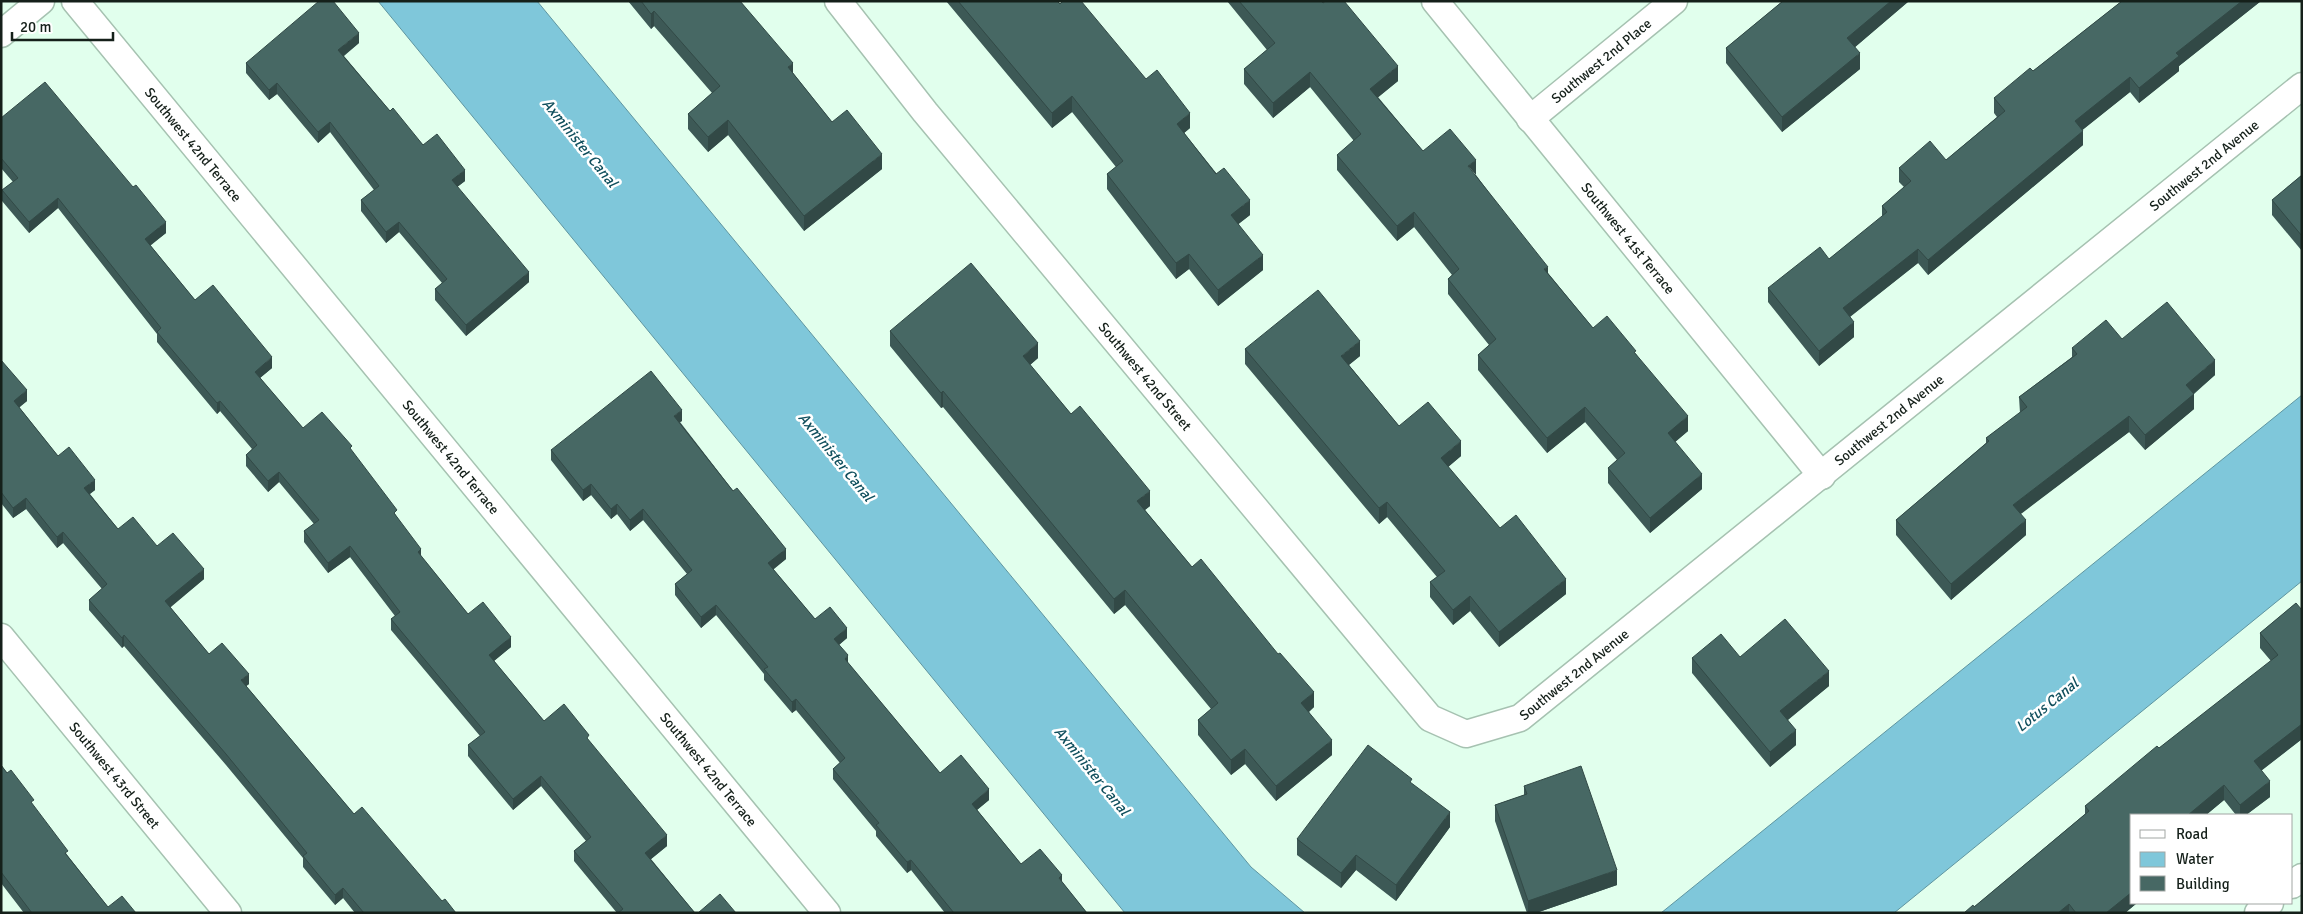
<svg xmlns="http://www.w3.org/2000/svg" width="2303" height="914" font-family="Signika,sans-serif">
<rect width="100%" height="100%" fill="#e1ffed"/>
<g fill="#7fc7da" stroke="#5f95a0">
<path d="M378,1H537L1251,867L1305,913H1125Z"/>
<path d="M2302,395V581L1894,913H1661Z"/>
</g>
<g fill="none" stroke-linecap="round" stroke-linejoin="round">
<defs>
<g id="minor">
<path id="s1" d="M75,1L827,913"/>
<path id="s2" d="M838,1L925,112L1430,718L1466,734L1520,718L2302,86"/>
<path id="s3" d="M1435,1L1822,476"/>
<path d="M1,34L41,1"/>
<path id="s4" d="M1530,119L1674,1"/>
<path id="s5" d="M1,637L228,913"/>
<path d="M2292,885L2302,877"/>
<path d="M2258,913L2270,903"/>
</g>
</defs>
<use href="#minor" stroke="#a6c2b1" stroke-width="29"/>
<use href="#minor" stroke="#fff" stroke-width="26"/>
</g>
<g fill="#3d5956">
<path d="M628,1H740L793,73L832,122L882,169L804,231L728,135L708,152L688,129V114L712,93L654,26L651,29Z"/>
<path d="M946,1H1057L1146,79L1190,128L1184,133L1250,215L1238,224L1263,270L1218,306L1189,269L1176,279L1107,189V174L1116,167L1072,112L1052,128Z"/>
<path d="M1227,1H1322L1398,81L1378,97L1423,151L1476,175L1548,273L1593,328L1636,354L1688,431L1675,442L1702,489L1650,533L1608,483V468L1617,460L1585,422L1547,453L1478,370V355L1489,345L1448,294V279L1452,275L1414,227L1397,241L1337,170V155L1354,141L1310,87L1273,118L1244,84V69L1267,50Z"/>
<path d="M1783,1H1909L1855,47L1860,69L1782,132L1726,63V48Z"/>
<path d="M2122,1H2261L2179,66V71L2139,103L2130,92L2082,130L2083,145L1928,275L1918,263L1850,317L1854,337L1819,366L1768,302V288L1829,259L1882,217V206L1904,187L1899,182V168L1946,160L1997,117L1994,113V98L2033,71Z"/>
<path d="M359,43L344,56L390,111L423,145L465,181L457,187L529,282L466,336L435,300V289L442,283L399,232L386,243L361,211V200L374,190L330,132L318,143L277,94L269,100L246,73V63Z"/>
<path d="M1,118L166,233L150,245L195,300L272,368L260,378L303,428L352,451L397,517L421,556L468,614L511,647L494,661L544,721L589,741L667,846L651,859L695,913H617L574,861V851L586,841L541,786L513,810L468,756V745L480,736L391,630V619L395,616L350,557L328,573L304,542V531L314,524L279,482L268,492L246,466V455L252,449L220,411L217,414L157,342V334L58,208L29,233L2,201V190L13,182L1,168Z"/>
<path d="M2302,175V251L2272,215V200Z"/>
<path d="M890,331L1038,358L1030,365L1071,414L1150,506L1145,510L1192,567L1314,707L1309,712L1332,755L1276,801L1245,764L1231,775L1198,735V720L1211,709L1125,605L1114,614L943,407L941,408L890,346Z"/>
<path d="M2122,339L2215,375L2194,394V409L2145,450L2129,432L2020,514L2026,535L1951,600L1896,535V520L1986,443V438L2020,413L2019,397L2072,357V348Z"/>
<path d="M1245,349L1360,356L1349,365L1399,426L1461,456L1448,467L1500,528L1566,594L1499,647L1470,611L1453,625L1430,597V582L1437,577L1387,517L1379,524L1245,364Z"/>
<path d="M1,360L27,401L19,407L58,456L95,490L90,494L118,529L157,546L204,579L170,607L209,654L249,684L246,686L354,814L442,901L456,913H355L343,898L335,905L303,867V858L226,765L124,646L122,648L89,610V600L102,589L63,543L57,548L26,509L13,518L1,503Z"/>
<path d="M682,421L680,422L786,559L773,569L815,619L847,638L839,645L848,663L940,773L989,800L977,810L1021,864L1062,882L1087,913H945L911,870L907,873L876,836V831L833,779V769L840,763L796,710L792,713L764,680V674L716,615L701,628L675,595V584L687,574L643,520L630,531L617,514L611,519L591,495L583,501L551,460V450Z"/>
<path d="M2296,603L2302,739L2261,771L2270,797L2246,815H2236L2224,800L2206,815H2132L2137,903L2125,913H1964L1974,907L2085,814V806L2271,661L2260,648V633Z"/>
<path d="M1740,657L1829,686L1788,720L1796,745L1770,767L1692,673V658Z"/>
<path d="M1,765L34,807L68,856L108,907L136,913H24L1,883Z"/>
<path d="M1412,784L1450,827L1396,901L1356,870L1341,888L1297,855V839Z"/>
<path d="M1524,786L1617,885L1536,913H1527L1495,821V805L1524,795Z"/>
</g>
<g fill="#324946">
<path d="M1891,1H1909L1847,54V38Z"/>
<path d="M2242,1H2261L2179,66V71L2139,103V88L2176,53Z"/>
<path d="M654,11V26L651,29V14Z"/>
<path d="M359,33V43L338,60V50Z"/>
<path d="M1860,53V69L1782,132V117Z"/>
<path d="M793,63V78L788,67Z"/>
<path d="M1398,66V81L1370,104V89Z"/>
<path d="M1310,72V87L1273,118V103Z"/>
<path d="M2130,77V92L2075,136V121Z"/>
<path d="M277,83V94L269,100V90Z"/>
<path d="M1072,96V112L1052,128V113Z"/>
<path d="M1190,113V128L1177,139V124Z"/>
<path d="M728,120V135L708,152V137Z"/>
<path d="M330,122V132L318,143V132Z"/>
<path d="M2083,131V145L1928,275V260Z"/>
<path d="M882,154V169L804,231V216Z"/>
<path d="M1476,160V175L1468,166Z"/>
<path d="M465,170V181L452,191V180Z"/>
<path d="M58,198V208L29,233V222Z"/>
<path d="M1250,200V215L1231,230V215Z"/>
<path d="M1414,212V227L1397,241V226Z"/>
<path d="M166,222V233L145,250V239Z"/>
<path d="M399,222V232L386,243V232Z"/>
<path d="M1918,249V263L1843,322V308Z"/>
<path d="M1189,254V269L1176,279V263Z"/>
<path d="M1263,255V270L1218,306V290Z"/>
<path d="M1548,267V282L1544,269Z"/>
<path d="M529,272V282L466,336V325Z"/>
<path d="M1854,322V337L1819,366V351Z"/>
<path d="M1360,341V356L1341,371V356Z"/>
<path d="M1038,343V358L1023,371V356Z"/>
<path d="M272,357V368L255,382V372Z"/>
<path d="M2215,360V375L2187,399L2194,394V409L2145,450V435L2186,385Z"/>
<path d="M27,390V401L14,412V401Z"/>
<path d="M943,391V407L941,408V393Z"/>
<path d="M220,401V411L217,414V403Z"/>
<path d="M1585,407V422L1547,453V438Z"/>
<path d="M682,410V421L674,426V416Z"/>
<path d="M1688,416V431L1668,448V433Z"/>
<path d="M2129,416V432L2013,520V505Z"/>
<path d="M1461,441V456L1441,473V458Z"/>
<path d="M279,472V482L268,492V481Z"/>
<path d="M1702,474V489L1650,533V518Z"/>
<path d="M95,480V490L84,498V488Z"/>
<path d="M591,484V495L583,501V490Z"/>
<path d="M1150,491V506L1137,516V501Z"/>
<path d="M26,498V509L13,518V508Z"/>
<path d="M1387,502V517L1379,524V508Z"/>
<path d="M617,504V514L611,519V509Z"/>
<path d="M643,509V520L630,531V520Z"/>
<path d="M2026,520V535L1951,600V584Z"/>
<path d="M63,532V543L57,548V537Z"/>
<path d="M350,546V557L328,573V563Z"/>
<path d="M421,549V560L418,552Z"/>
<path d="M786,549V559L768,574V563Z"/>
<path d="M204,569V579L165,612V601Z"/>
<path d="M1566,579V594L1499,647V632Z"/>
<path d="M1125,590V605L1114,614V599Z"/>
<path d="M1470,596V611L1453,625V610Z"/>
<path d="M716,605V615L701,628V617Z"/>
<path d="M847,628V638L834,649V639Z"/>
<path d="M124,635V646L122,648V638Z"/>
<path d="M511,637V647L489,665V655Z"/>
<path d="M848,655V666L845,659Z"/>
<path d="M1829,671V686L1780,726V711Z"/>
<path d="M249,674V684L241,690V680Z"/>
<path d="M1314,692V707L1301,718V703Z"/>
<path d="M796,699V710L792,713V702Z"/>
<path d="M2302,724V739L2254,776V761Z"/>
<path d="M1796,730V745L1770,767V752Z"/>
<path d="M1332,740V755L1276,801V786Z"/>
<path d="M1245,749V764L1231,775V760Z"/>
<path d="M541,776V786L513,810V799Z"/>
<path d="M2270,781V797L2246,815H2240V805Z"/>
<path d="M2224,785V800L2206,815H2188Z"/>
<path d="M989,789V800L972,814V804Z"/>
<path d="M1450,812V827L1396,901V885Z"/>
<path d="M667,835V846L645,864V853Z"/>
<path d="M1356,855V870L1341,888V873Z"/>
<path d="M911,860V870L907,873V862Z"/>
<path d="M1617,870V885L1536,913H1528V901Z"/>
<path d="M1062,875V886L1059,878Z"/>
<path d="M343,888V898L335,905V895Z"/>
<path d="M2132,892V903H2137L2125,913H2106Z"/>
<path d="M2069,904V913H2058Z"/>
</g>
<g fill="#476864" stroke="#324946">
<path d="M319,1H333L359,33L338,50L390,111L393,108L423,145L437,134L465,170L452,180L529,272L466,325L435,289L447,279L399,222L386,232L361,200L379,186L330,122L318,132L277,83L269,90L246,63Z"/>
<path d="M641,1H740L793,63L788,67L832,122L847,110L882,154L804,216L728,120L708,137L688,114L720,86L654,11L651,14Z"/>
<path d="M958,1H1057L1060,4L1063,1H1081L1146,79L1157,70L1190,113L1177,124L1216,174L1224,168L1250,200L1231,215L1263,255L1218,290L1189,254L1176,263L1107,174L1123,161L1072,96L1052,113Z"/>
<path d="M1239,1H1322L1323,3L1326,1H1344L1398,66L1370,89L1423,151L1450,129L1476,160L1468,166L1548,267L1544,269L1593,328L1607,316L1636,351L1634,352L1688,416L1668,433L1702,474L1650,518L1608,468L1625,453L1585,407L1547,438L1478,355L1496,339L1448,279L1459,269L1414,212L1397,226L1337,155L1361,134L1310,72L1273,103L1244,69L1275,43Z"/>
<path d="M1783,1H1891L1847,38L1860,53L1782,117L1726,48Z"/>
<path d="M2122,1H2242L2176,53L2179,56L2139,88L2130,77L2075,121L2083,131L1928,260L1918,249L1843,308L1854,322L1819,351L1768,288L1820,247L1829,259L1887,212L1882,206L1911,181L1899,168L1930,141L1946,160L2005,111L1994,98L2030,68L2033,71Z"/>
<path d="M45,82L133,187L136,185L166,222L145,239L195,300L213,285L272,357L255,372L303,428L322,412L352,446L350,448L397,510L394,513L421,549L418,552L468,614L483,602L511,637L489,655L544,721L564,704L589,735L587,738L667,835L645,853L695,913H618L623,909L574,851L591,837L541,776L513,799L468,745L485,732L391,619L400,612L350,546L328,563L304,531L319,520L279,472L268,481L246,455L257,445L220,401L217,403L157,332L161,328L58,198L29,222L2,190L18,178L1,158V118Z"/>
<path d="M2302,175V236L2272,200Z"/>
<path d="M971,263L1038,343L1023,356L1071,414L1080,406L1150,491L1137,501L1192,567L1201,559L1278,654L1280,653L1314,692L1301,703L1332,740L1276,786L1245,749L1231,760L1198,720L1218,703L1125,590L1114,599L943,391L941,393L890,331Z"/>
<path d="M1318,290L1360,341L1341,356L1399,426L1428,402L1461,441L1441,458L1500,528L1516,515L1566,579L1499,632L1470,596L1453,610L1430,582L1445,571L1387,502L1379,508L1245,349Z"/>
<path d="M2167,302L2215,360L2186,385L2194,394L2145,435L2129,416L2013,505L2026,520L1951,584L1896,520L1989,441L1986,438L2027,407L2019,397L2077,354L2072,348L2106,320L2122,339Z"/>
<path d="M1,360L27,390L14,401L58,456L69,447L95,480L84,488L118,529L133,517L157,546L173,533L204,569L165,601L209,654L222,643L249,674L241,680L354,814L362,807L442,901L445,899L456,913H364L343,888L335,895L303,856L307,853L226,754L124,635L122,638L89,600L107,584L63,532L57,537L26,498L13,508L1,492Z"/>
<path d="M651,371L682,410L674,416L733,491L737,488L786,549L768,563L815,619L830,607L847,628L834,639L848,655L845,659L940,773L961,755L989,789L972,804L1021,864L1040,849L1062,875L1059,878L1087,913H954L911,860L907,862L876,825L879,823L833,769L845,758L796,699L792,702L764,669L768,667L716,605L701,617L675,584L692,570L643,509L630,520L617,504L611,509L591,484L583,490L551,450Z"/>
<path d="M2296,603L2302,610V724L2254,761L2270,781L2240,805L2224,785L2188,815H2132V892L2106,913H2076L2069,904L2058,913H1964L1973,905L1974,907L2089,811L2085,806L2157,746L2159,748L2278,655L2260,633Z"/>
<path d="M1785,619L1829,671L1780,711L1796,730L1770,752L1692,658L1721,634L1740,657Z"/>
<path d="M1368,745L1412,779L1410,782L1450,812L1396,885L1356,855L1341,873L1297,839Z"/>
<path d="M1,765L7,773L11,770L34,800L31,802L68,851L65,853L108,907L122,896L136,913H32L1,872Z"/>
<path d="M1581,766L1617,870L1528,901L1495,805L1527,794L1524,786Z"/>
<path d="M720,894L736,913H698Z"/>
</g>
<g text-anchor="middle" stroke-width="5" stroke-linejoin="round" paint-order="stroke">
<g font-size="14" fill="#15201a" stroke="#fff">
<text dy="5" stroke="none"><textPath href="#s4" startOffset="92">Southwest 2nd Place</textPath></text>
<text dy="5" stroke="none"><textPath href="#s1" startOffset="186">Southwest 42nd Terrace</textPath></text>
<text dy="5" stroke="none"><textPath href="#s2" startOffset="1905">Southwest 2nd Avenue</textPath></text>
<text dy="5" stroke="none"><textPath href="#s3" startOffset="306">Southwest 41st Terrace</textPath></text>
<text dy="5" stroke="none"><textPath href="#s2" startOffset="485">Southwest 42nd Street</textPath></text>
<text dy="5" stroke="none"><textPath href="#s2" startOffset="1500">Southwest 2nd Avenue</textPath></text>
<text dy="5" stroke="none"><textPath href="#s1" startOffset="591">Southwest 42nd Terrace</textPath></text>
<text dy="5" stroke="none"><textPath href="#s2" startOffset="1095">Southwest 2nd Avenue</textPath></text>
<text dy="5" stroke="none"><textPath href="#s1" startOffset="996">Southwest 42nd Terrace</textPath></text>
<text dy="5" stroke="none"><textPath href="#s5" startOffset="179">Southwest 43rd Street</textPath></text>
</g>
<g font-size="15" font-style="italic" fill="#104f5d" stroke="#fff">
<text transform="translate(580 143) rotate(51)" y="5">Axminister Canal</text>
<text transform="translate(836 457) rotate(51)" y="5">Axminister Canal</text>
<text transform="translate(2047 705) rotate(-39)" y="5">Lotus Canal</text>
<text transform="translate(1092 771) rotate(51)" y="5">Axminister Canal</text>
</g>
</g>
<rect width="2303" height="914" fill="none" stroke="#15201a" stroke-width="5"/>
<rect x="2130" y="814" width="162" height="90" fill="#ffffff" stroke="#a1a6a3"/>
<rect x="2140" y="830" width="25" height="8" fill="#ffffff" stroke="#a1a6a3"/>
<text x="2176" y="839" font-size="15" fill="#15201a">Road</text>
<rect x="2140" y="852" width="25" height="15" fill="#7fc7da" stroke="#a1a6a3"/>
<text x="2176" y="864" font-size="15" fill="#15201a">Water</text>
<rect x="2140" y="876" width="25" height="15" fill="#476864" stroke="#a1a6a3"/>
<text x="2176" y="889" font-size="15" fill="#15201a">Building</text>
<path d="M12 32v8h101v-8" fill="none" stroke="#15201a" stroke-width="2.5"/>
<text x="20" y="32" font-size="15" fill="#15201a" stroke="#ffffff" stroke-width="4" paint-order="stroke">20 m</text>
</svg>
